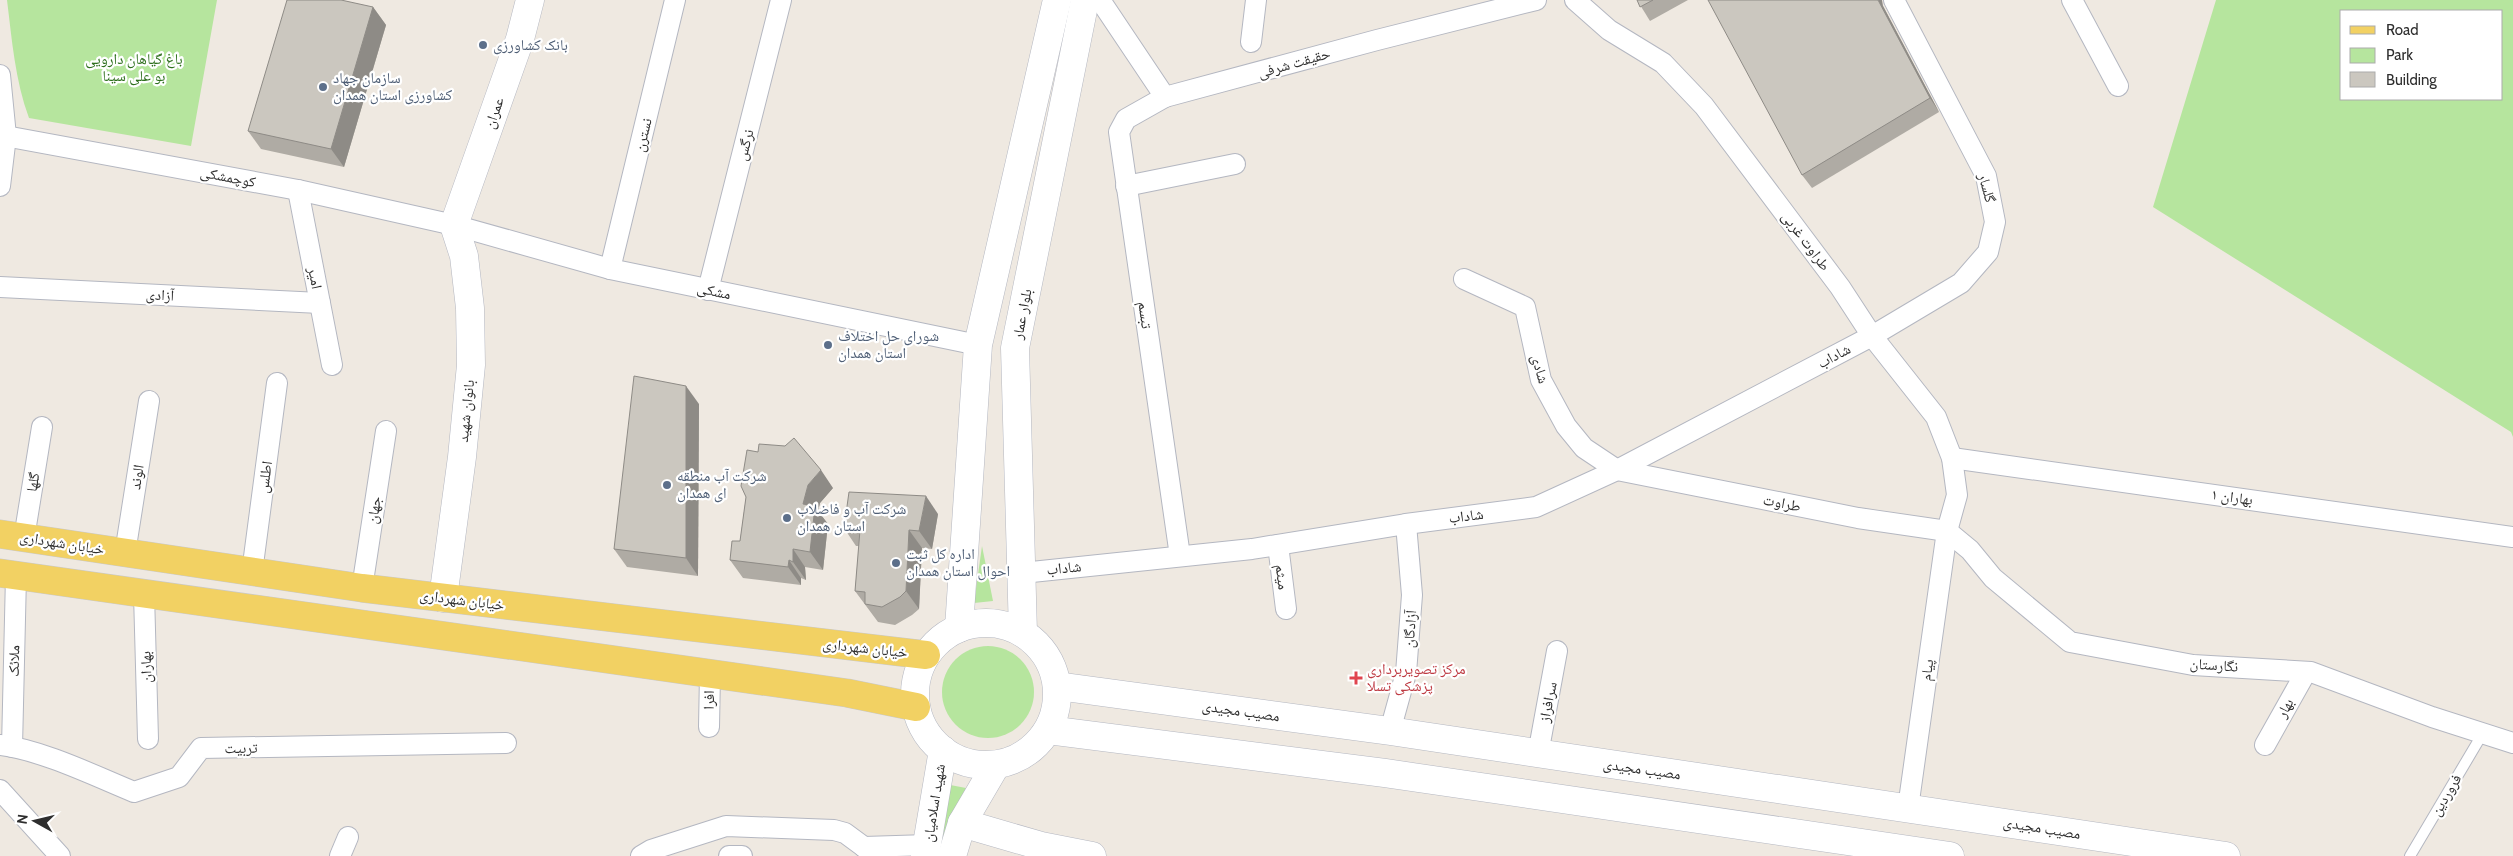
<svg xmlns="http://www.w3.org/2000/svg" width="2513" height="856" font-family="Cabin,'Noto Naskh Arabic',sans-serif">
<rect width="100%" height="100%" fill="#efe9e1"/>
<g fill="#b6e59e" fill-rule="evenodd">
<path d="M7,0H217L191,146L29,118C15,80 12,40 7,0Z"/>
<path d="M2216,0H2513V437L2511,432L2153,207ZM2342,11H2502V99H2342Z"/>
<path d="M982,546L993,601L974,603Z"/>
<circle cx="988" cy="692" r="46"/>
<path d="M945,784L966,788L943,844Z"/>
</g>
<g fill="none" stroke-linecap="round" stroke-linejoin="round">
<defs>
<path id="lane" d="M2410,856L2483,733"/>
<g id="street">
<path d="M1100,0L1165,97L1377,40L1536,0"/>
<path d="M1575,0L1609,30L1663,63L1704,106L1840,287L1872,336L1936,417L1952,458L1957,495L1947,531L1908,808"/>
<path d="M2072,0L2118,86"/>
<path d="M1251,42L1256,0"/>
<path d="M0,75L6,136L0,186"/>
<path d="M1165,97L1126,119L1119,132L1180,556"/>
<path d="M0,135L298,190L454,225L610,269L978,345"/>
<path d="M1126,186L1235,164"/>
<path d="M298,190L332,365"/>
<path d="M610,269L675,0"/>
<path d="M1464,279L1525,307L1541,380L1566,426L1584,448L1617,470L1858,518L1947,531"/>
<path d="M0,287L320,303"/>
<path d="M708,290L781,0"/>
<path d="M1952,458L2513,537"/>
<path d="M1947,531L1970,550L1993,578L2070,642L2193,665L2311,672L2432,717L2513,743"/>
<path d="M24,538L42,427"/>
<path d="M1278,545L1286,609"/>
<path d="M125,553L149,401"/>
<path d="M252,572L277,383"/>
<path d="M1022,573L1252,549L1406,524L1536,507L1617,470L1872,336L1961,283L1988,252L1995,222L1986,176L1894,0"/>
<path d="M362,588L386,431"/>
<path d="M144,594L148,739"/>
<path d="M709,727L710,674"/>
<path d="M1390,731L1406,673L1412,595L1406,524"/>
<path d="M0,745C42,750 95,776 134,792L179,777L201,748L506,743"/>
<path d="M2265,745L2306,672"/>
<path d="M12,747L16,576"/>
<path d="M1538,754L1557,651"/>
<path d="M0,790L60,856"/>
<path d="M864,847L928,845"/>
<path d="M340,856L348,837"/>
<path d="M641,856L651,850L726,826L834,830L845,833L864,847"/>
<path d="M729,856H742"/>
</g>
<g id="secondary">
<path d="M443,598L462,457L471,365L470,308L464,256L454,225L520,39L530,0"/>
<circle cx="986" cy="694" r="71"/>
<path d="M959,628L978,345L1057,0"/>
<path d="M1023,633L1015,348L1085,0"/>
<path d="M1057,686L1390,731L2226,856"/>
<path d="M1048,730L1385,773L1950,856"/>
<path d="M962,823L1041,846L1092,856"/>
<path d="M925,856L943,750"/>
<path d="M952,856L962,823L996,765"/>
</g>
<g id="primary">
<path d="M0,534L362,588L926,655"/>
<path d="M0,573L847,693L916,707"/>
</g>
</defs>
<use href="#lane" stroke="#b4b7c1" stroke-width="12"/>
<use href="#street" stroke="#b4b7c1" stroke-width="22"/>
<use href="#secondary" stroke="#b4b7c1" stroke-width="29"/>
<use href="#primary" stroke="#c9c9c9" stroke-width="29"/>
<use href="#lane" stroke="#fff" stroke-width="10"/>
<use href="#street" stroke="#fff" stroke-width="20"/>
<use href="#secondary" stroke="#fff" stroke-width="28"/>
<use href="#primary" stroke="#f2d163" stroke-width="28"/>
</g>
<g fill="#afaba4">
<path d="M1637,0H1688L1650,21Z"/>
<path d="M1883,6L1939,112L1812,188L1802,175Z"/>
<path d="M373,7L386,25L344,167L261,149L248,131Z"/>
<path d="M699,404L698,576L627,567L614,549Z"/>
<path d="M833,488L820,503L818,511L828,524L823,570L805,567L806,580L801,578V585L743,578L730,560L740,541L746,497Z"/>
<path d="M938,514L932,549L922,548L919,609L912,615L895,625L878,622L855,591L859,546H856L844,528Z"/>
</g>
<g fill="#8e8b86">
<path d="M1878,0H1882L1883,6L1939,112L1930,98Z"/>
<path d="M373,7L386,25L344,167L331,149Z"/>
<path d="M686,386L699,404L698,576L686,558Z"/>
<path d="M821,470L833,488L820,503L818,511L828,524L823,570L810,552L803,504L808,485Z"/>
<path d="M926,496L938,514L932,549L919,531Z"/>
<path d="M909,530L922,548L919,609L906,591Z"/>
<path d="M793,549L805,567L806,580L793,562Z"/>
<path d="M789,560L801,578V585L788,567Z"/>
</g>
<g fill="#cbc7bf" stroke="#8e8b86">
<path d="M287,0H341L373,7L331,149L248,131Z"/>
<path d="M1637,0H1653L1640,7Z"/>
<path d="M1708,0H1878L1930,98L1802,175Z"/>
<path d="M634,376L686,386V558L614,549Z"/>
<path d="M794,438L821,470L808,485L803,504L815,506L810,552L793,549V562L789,560L788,567L730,560L732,541H740L746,497L741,486L747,450L758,452L759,444L785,446Z"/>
<path d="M849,492L926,496L919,531L909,530L906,591L900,597L882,607L865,604V592L855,591L860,530L844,528Z"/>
</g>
<g fill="#5c6f8a" stroke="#fff" stroke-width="2">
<circle cx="483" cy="45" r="5"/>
<circle cx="323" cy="87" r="5"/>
<circle cx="828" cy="345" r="5"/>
<circle cx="667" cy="485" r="5"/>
<circle cx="787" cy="518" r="5"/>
<circle cx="896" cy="563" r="5"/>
</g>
<path fill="#e0444e" stroke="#fff" stroke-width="2" d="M1353.5 670.5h5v5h5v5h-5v5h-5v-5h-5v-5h5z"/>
<g text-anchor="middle" stroke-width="4.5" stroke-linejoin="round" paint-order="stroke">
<g font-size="15" fill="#4e5e75" stroke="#fff" text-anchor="start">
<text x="493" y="50">بانک کشاورزی</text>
<text x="333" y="83">سازمان جهاد<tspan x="333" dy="17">کشاورزی استان همدان</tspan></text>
<text x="838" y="341">شوراى حل اختلاف<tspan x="838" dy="17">استان همدان</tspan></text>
<text x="677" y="481">شرکت آب منطقه<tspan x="677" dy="17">ای همدان</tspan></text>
<text x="797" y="514">شرکت آب و فاضلاب<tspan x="797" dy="17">استان همدان</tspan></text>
<text x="906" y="559">اداره کل ثبت<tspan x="906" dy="17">احوال استان همدان</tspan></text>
</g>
<g font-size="15" fill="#2c6e1b" stroke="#fff">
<text x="134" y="64">باغ گیاهان دارویی<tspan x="134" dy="17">بو علی سینا</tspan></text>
</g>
<g font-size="15" fill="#2e2e2e" stroke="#fff">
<text transform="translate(1294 63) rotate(-16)" y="5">حقیقت شرفی</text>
<text transform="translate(494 113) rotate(-71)" y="5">عمران</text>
<text transform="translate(643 135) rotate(-76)" y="5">نسترن</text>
<text transform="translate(745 145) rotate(-76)" y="5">نرگس</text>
<text transform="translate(228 177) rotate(11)" y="5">کوچمشکی</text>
<text transform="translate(1987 188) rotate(75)" y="5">گلسار</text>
<text transform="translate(1806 241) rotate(53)" y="5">طراوت غربی</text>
<text transform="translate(315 278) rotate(79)" y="5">امیر</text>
<text transform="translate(714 291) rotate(12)" y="5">مشکی</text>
<text transform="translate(160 295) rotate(3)" y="5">آزادی</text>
<text transform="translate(1022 314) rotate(-79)" y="5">بلوار عمار</text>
<text transform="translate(1145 315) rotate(82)" y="5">تبسم</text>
<text transform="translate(1834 356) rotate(-28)" y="5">شاداب</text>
<text transform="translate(1540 369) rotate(74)" y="5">شادی</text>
<text transform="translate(466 411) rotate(-84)" y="5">بانوان شهید</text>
<text transform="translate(137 477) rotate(-81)" y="5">الوند</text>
<text transform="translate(265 477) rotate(-82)" y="5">اطلس</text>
<text transform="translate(33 482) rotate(-80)" y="5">گلها</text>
<text transform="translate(2232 497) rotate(8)" y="5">بهاران ۱</text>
<text transform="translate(1782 503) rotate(11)" y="5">طراوت</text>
<text transform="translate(374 510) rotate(-81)" y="5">جهان</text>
<text transform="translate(1466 516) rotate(-7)" y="5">شاداب</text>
<text transform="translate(62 543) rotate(9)" y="5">خیابان شهرداری</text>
<text transform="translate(1064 568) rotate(-6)" y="5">شاداب</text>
<text transform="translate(1282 577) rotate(83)" y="5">میثم</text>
<text transform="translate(462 600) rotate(7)" y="5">خیابان شهرداری</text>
<text transform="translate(1410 629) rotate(-86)" y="5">آزادگان</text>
<text transform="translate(865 648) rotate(6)" y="5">خیابان شهرداری</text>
<text transform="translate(14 661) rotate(-89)" y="5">ملائک</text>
<text transform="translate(2214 665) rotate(4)" y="5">نگارستان</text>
<text transform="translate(146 667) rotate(-92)" y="5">بهاران</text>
<text transform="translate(1927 670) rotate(-82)" y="5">پیام</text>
<text transform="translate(709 700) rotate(-89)" y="5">افرا</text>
<text transform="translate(1548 702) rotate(-79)" y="5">سرافراز</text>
<text transform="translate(2285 708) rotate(-61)" y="5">بهار</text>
<text transform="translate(1241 711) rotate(8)" y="5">مصیب مجیدی</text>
<text transform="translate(241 748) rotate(-1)" y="5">تربیت</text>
<text transform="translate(1642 769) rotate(8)" y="5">مصیب مجیدی</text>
<text transform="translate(2446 795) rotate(-59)" y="5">فروردین</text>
<text transform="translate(934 803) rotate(-81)" y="5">شهید اسلامیان</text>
<text transform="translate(2042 828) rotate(9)" y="5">مصیب مجیدی</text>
</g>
<g font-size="15" fill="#be3a42" stroke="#fff" text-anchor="start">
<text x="1367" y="674">مرکز تصویربرداری<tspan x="1367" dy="17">پزشکی تسلا</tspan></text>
</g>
</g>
<rect x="2340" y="10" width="162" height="90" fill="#ffffff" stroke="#ababab"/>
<rect x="2350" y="26" width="25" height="8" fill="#f2d163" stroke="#ababab"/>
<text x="2386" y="35" font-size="15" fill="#2e2e2e">Road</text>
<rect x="2350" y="48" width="25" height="15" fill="#b6e59e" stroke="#ababab"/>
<text x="2386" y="60" font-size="15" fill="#2e2e2e">Park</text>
<rect x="2350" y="72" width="25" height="15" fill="#cbc7bf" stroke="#ababab"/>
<text x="2386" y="85" font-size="15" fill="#2e2e2e">Building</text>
<g transform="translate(35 821) rotate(278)" stroke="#ffffff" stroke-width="4" paint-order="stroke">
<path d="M0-4L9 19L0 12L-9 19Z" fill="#2e2e2e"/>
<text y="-8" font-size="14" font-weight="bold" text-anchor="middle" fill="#2e2e2e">N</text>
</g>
</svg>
